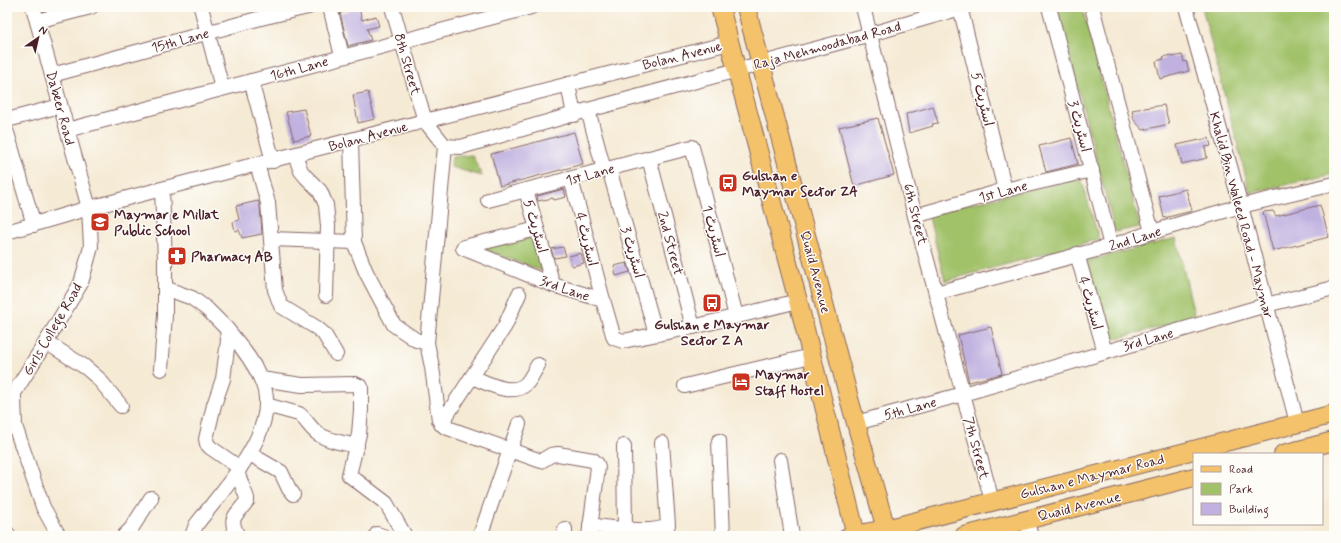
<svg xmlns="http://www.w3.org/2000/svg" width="1341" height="543" font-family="Mynerve,'Playpen Sans Arabic',sans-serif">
<rect width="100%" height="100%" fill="#fdfcf7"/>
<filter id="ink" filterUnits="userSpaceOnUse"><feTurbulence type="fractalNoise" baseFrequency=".025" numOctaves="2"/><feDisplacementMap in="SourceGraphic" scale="8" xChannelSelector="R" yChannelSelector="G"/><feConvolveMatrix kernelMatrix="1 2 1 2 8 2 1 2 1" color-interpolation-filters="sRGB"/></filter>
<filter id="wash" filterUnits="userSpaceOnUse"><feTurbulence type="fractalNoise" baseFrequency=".012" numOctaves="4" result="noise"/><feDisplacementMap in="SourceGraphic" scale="16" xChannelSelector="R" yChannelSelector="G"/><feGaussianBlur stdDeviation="0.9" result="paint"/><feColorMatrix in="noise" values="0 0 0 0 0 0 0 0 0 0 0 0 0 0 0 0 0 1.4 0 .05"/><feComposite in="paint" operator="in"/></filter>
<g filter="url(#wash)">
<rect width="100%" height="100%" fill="#f5ead4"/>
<g fill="#a2c26a" stroke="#76704a">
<path d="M1057,7H1082L1140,227L1115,232Z"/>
<path d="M1202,7H1334V174L1250,193Z"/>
<path d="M472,155L482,176L451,167L452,157Z"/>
<path d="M1081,178L1099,239L945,281L928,213Z"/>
<path d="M531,237L542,271L482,249Z"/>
<path d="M1176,238L1195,318L1110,340L1087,261Z"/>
</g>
<g id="blocks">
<g fill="#c0b1e0">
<path d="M359,8L362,20L376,16L379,26L367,29L371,40L348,46L340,13Z"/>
<path d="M1171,55L1172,57L1182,55L1184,62L1186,61L1189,71L1160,79L1156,61L1164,59L1163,57Z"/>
<path d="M368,92L375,119L358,123L353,95Z"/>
<path d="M1164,105L1169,124L1143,130L1134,120L1132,110Z"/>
<path d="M933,106L938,123L932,124L933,126L909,133L906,114Z"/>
<path d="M304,109L311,136L294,140L286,112Z"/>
<path d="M878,118L894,175L854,186L839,127Z"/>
<path d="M574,132L583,164L500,186L491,154Z"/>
<path d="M1071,138L1078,164L1046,172L1039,146Z"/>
<path d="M1209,138L1211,146L1205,147L1207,158L1182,164L1177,145Z"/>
<path d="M564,189L566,197L554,200L553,198L538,201L537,196Z"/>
<path d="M1186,189L1192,211L1164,218L1159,196Z"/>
<path d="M258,201L260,206L262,234L242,238L239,230L235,231L233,222L239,220L236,206Z"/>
<path d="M1320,205L1329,237L1273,251L1263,212L1273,211L1276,216Z"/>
<path d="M563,247L566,256L554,258L551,249Z"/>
<path d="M581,253L584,263L572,266L569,256Z"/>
<path d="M627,263L630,272L616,276L614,266Z"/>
<path d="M991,327L1002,374L969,382L958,335Z"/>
</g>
</g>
</g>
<g filter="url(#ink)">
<use href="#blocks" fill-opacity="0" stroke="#866666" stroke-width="1"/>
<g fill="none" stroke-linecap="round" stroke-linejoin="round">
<defs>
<g id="minor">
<path d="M33,7L89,208L91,247L81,283L46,342L14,393V398L15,426L43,507L59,536"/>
<path d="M201,7L222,88"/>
<path d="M330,7L342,56"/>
<path d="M392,7L425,121L445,146L427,343L432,367L439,420L445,427L541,461L551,455L558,454L593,460L597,464L598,467L589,536"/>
<path d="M863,7L915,216L992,501"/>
<path d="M960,7L1005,190"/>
<path d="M1049,7L1111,246"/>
<path d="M1092,7L1152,232"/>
<path d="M1186,7L1241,206L1297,423"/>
<path d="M37,21L91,7"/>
<path d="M52,75L261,18L308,7"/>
<path d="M251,81L273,161"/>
<path d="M568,84L574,115"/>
<path d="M588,110L604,170"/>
<path d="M7,120L60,106"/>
<path d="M67,130L531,7"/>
<path d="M7,133L34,225"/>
<path d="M351,141L354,242L366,272L394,325L416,340L427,343"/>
<path d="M445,146L461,147L588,110L871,34L964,7"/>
<path d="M295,155L301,171L306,177L320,191L326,205L328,226L326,295"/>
<path d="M649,158L693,327"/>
<path d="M257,164L268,203L275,290L281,306L317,328L324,334L336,354"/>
<path d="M609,169L656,334"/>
<path d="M571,179L603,300"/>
<path d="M526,190L553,285"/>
<path d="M488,200L692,147L736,316"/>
<path d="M915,216L1005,190L1092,170"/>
<path d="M537,229L464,247L463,248L553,285L603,300L614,338L623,341L693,327L798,301"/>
<path d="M7,232L89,208L257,164L729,43"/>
<path d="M271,239L354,242"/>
<path d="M1077,254L1105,352"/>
<path d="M165,288L192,298L207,309L227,329L228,341L223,379L214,405L206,439L207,444L211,448L240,468"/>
<path d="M936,293L1111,246L1152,232L1241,206L1334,184"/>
<path d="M46,342L85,367L98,378L121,406"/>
<path d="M161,369L165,315V260L162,190"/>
<path d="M472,377C487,383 512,397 526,384C531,379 534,371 538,365"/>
<path d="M261,379L302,385L355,384L361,387V410L359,434L349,475L386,503L405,536"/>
<path d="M685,386L811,356"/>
<path d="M266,405L299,414C306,419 310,428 317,433C327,441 345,443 357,446"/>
<path d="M856,423L963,394L1266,305L1334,288"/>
<path d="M441,424L505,326L519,294"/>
<path d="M719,441L723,536"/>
<path d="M624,446L625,530"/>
<path d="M250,454L281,472L289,489L293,494"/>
<path d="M780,460L792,536"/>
<path d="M237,472L247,498V501C235,517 228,517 238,536"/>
<path d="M1026,520L1031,536"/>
<path d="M590,525C609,528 652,534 667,526L668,525L662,443"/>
<path d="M7,533L9,536"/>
<path d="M377,534L383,536"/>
<path d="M124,536L131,529L151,498"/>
<path d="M192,536L196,525C221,492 275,436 265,391C261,372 240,344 227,329"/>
<path d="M480,536L519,424"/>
<path d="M565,536V529"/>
</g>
<g id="major">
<path d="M720,7L798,301L856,535"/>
<path d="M746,7L850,402L888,536"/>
<path d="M1283,454L1334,441"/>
<path d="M849,536L886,529L1334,414"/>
<path d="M964,536L1194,477"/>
</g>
</defs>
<use href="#minor" stroke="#866666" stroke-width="16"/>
<use href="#major" stroke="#866666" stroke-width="20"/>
<use href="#minor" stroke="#fff" stroke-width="14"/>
<use href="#major" stroke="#f3c26a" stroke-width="18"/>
</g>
</g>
<defs>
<symbol id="bus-square" viewBox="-11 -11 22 22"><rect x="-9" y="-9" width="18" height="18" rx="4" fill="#c8321e" stroke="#fdfcf7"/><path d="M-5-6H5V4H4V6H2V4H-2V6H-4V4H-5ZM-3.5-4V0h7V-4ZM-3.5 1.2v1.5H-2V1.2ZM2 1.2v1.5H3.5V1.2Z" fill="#fff"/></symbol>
<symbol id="school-square" viewBox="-11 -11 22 22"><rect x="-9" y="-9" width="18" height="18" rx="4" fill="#c8321e" stroke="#fdfcf7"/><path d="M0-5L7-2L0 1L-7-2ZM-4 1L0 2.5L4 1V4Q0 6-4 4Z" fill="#fff"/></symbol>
<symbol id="pharmacy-square" viewBox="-11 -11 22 22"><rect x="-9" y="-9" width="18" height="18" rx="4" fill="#c8321e" stroke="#fdfcf7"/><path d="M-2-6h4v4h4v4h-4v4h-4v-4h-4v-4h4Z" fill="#fff"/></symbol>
<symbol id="hotel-square" viewBox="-11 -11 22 22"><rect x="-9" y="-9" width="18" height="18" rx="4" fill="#c8321e" stroke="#fdfcf7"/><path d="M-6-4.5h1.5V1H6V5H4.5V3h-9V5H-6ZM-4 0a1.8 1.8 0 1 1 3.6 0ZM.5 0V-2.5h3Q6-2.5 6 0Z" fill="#fff"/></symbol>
</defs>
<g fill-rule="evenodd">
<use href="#bus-square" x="717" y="172" width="22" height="22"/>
<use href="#school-square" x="89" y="211" width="22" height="22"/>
<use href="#pharmacy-square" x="166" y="245" width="22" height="22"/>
<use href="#bus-square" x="701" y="292" width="22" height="22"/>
<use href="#hotel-square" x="730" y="371" width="22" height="22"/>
</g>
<g text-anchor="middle" stroke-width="3" stroke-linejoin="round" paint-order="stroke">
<g font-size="14" fill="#4a1f2b" stroke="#fdfcf7">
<text transform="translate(180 40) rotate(-15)" y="5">15th Lane</text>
<text transform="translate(827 45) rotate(-15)" y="5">Raja Mehmoodabad Road</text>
<text transform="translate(682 55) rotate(-14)" y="5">Bolan Avenue</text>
<text transform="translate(408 64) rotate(74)" y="5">8th Street</text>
<text transform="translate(299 68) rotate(-15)" y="5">16th Lane</text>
<text transform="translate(983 99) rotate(76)" y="5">اسٹریٹ 5</text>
<text transform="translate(61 108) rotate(75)" y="5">Dabeer Road</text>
<text transform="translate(1080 126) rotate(75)" y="5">اسٹریٹ 3</text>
<text transform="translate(368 136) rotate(-15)" y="5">Bolan Avenue</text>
<text transform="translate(590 174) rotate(-15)" y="5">1st Lane</text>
<text transform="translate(1003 191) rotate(-15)" y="5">1st Lane</text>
<text transform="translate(916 214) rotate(76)" y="5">6th Street</text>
<text transform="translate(1242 215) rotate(75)" y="5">Khalid Bin Waleed Road - Maymar</text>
<text transform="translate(536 226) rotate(74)" y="5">اسٹریٹ 5</text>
<text transform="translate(714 231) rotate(75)" y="5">اسٹریٹ 1</text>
<text transform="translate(1135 238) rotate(-17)" y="5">2nd Lane</text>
<text transform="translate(587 239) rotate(76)" y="5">اسٹریٹ 4</text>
<text transform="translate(671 243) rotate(75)" y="5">2nd Street</text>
<text transform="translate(633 252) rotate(74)" y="5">اسٹریٹ 3</text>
<text transform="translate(816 272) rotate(75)" y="5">Quaid Avenue</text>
<text transform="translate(565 288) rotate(19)" y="5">3rd Lane</text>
<text transform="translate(1091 303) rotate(74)" y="5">اسٹریٹ 4</text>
<text transform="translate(52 329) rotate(-60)" y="5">Girls College Road</text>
<text transform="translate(1148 339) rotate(-16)" y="5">3rd Lane</text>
<text transform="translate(910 408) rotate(-15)" y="5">5th Lane</text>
<text transform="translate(977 448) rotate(75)" y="5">7th Street</text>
<text transform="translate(1092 476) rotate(-14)" y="5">Gulshan e Maymar Road</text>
<text transform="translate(1079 506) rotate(-14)" y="5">Quaid Avenue</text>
</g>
<g font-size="14" font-weight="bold" fill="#4a1f2b" stroke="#fdfcf7" text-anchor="start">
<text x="742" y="180">Gulshan e<tspan x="742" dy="16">Maymar Sector ZA</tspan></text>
<text x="114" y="219">Maymar e Millat<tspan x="114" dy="16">Public School</tspan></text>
<text x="191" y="261">Pharmacy AB</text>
<text x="712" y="329" text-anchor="middle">Gulshan e Maymar<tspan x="712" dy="16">Sector Z A</tspan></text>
<text x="755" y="379">Maymar<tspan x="755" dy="16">Staff Hostel</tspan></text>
</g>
</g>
<rect width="1341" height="543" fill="none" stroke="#fdfcf7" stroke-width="24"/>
<rect x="1193" y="453" width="130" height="72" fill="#fdfcf7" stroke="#b5a4a5"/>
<rect x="1201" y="466" width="20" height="6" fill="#f3c26a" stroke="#b5a4a5"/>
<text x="1229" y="473" font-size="12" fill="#4a1f2b">Road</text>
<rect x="1201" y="483" width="20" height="12" fill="#a2c26a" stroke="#b5a4a5"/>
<text x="1229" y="493" font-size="12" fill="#4a1f2b">Park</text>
<rect x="1201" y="503" width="20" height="12" fill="#c0b1e0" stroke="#b5a4a5"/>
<text x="1229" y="513" font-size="12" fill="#4a1f2b">Building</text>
<g transform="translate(38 38) rotate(34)" stroke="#fdfcf7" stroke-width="3" paint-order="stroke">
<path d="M0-3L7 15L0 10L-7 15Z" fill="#4a1f2b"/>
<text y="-6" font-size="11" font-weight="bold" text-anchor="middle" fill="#4a1f2b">N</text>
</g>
</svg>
